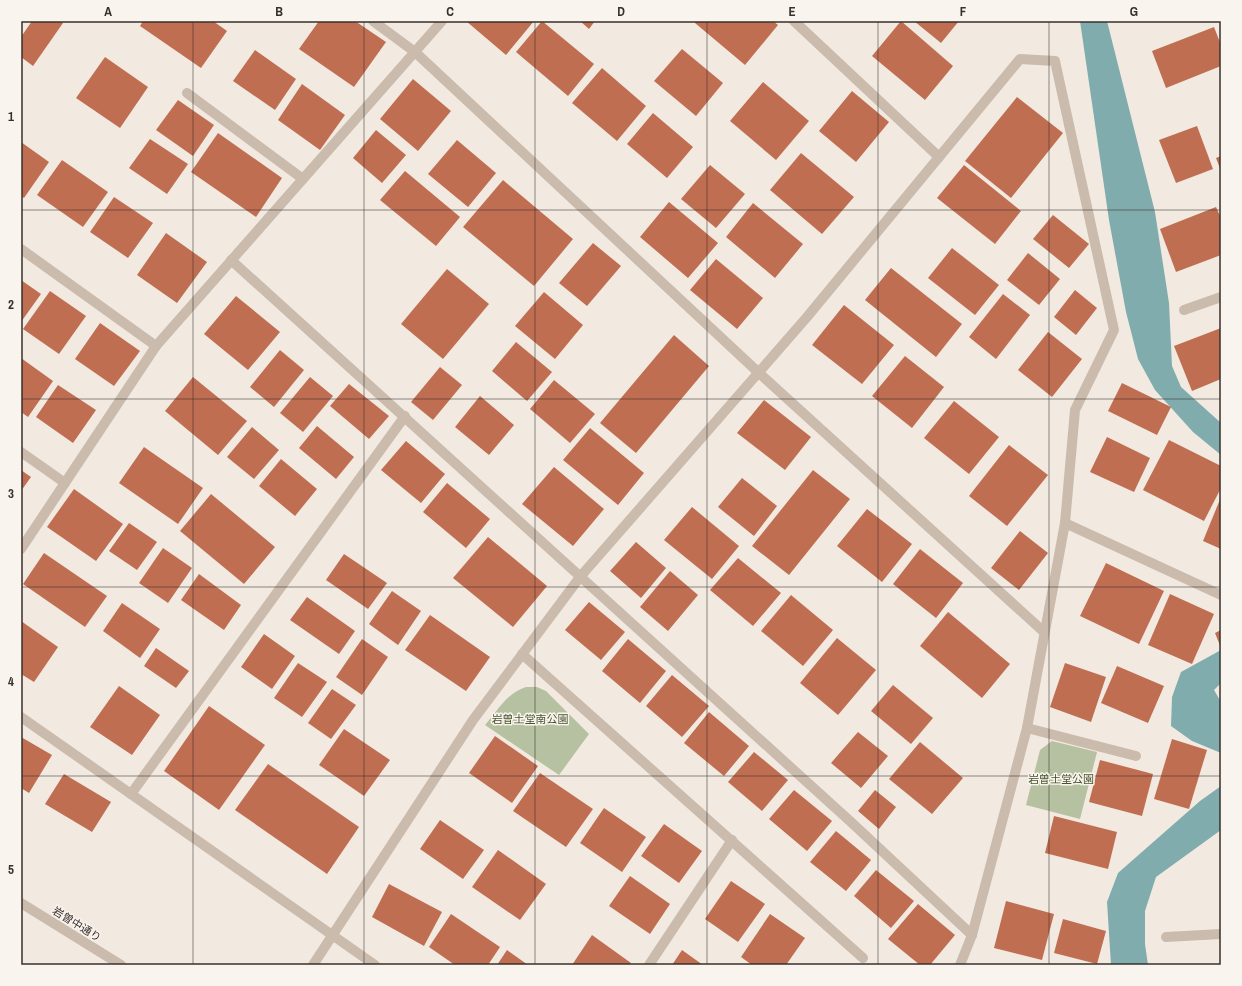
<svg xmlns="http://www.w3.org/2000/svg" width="1242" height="986" font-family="'Archivo Narrow','Noto Sans JP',sans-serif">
<rect width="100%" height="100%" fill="#f2eae1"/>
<g fill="#b6c1a1">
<path d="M526,687H537L546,691L589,734L559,775L485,725C498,710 507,693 526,687Z"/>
<path d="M1052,741L1097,752L1080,819L1026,805L1040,750Z"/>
</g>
<g fill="#81acae">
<path d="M1080,21H1107L1155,212L1169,303L1172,366L1181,387L1221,423V455L1193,432L1155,390L1138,359L1126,312L1109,220Z"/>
<path d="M1221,650V683L1214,690L1221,702V753L1192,741L1171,726L1172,697L1181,672Z"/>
<path d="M1221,786V830L1156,877L1145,911V944L1148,965H1111L1107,902L1118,873L1200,801Z"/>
</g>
<g fill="#c06e51">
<path d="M32,21H61L63,23L33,66L21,57V37Z"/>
<path d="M143,21H213L227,31L201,68L140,26Z"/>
<path d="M319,21H355L386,42L354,87L299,49Z"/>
<path d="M466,21H534L506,55Z"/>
<path d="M542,21L594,64L568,96L516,52Z"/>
<path d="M580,21H595L589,29Z"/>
<path d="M696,21H773L778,25L745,65L695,23Z"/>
<path d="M901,21L953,66L925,100L872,56Z"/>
<path d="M914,21H959L941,43Z"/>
<path d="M1214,27L1221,45V66L1166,88L1152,51Z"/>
<path d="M682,49L723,83L696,116L654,81Z"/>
<path d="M255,50L296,79L275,110L233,81Z"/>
<path d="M105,57L148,87L120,128L76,98Z"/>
<path d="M602,68L646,106L617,141L572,103Z"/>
<path d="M413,79L451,111L418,151L380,119Z"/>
<path d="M763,82L809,121L776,160L730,121Z"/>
<path d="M302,84L345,115L320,150L278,120Z"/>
<path d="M852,91L889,122L856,162L819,131Z"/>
<path d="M1017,97L1063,133L1011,198L965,161Z"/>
<path d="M178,100L214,125L193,156L156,130Z"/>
<path d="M653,113L693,147L667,178L627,144Z"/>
<path d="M1197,126L1213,169L1176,183L1159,140Z"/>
<path d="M376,130L406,155L382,183L353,158Z"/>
<path d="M218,133L282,178L256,217L191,172Z"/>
<path d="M150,139L188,164L167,194L129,168Z"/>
<path d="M457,140L496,173L468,207L428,174Z"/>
<path d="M21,142L49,162L24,198L21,196Z"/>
<path d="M801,153L854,197L822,234L770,190Z"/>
<path d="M1221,156V171L1216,158Z"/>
<path d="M62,160L108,192L83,227L37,195Z"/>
<path d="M710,165L745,194L716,228L681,199Z"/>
<path d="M964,165L1021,211L995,244L937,198Z"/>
<path d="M405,171L460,217L436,246L380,200Z"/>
<path d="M503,180L573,239L534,286L463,227Z"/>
<path d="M114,197L153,223L128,258L90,232Z"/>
<path d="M669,202L718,243L688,278L640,237Z"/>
<path d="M753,203L803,244L775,278L726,237Z"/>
<path d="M1216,207L1221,218V255L1176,272L1160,229Z"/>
<path d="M1053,215L1089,244L1069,268L1033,239Z"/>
<path d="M166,233L207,262L177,303L137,275Z"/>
<path d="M593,243L621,266L587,306L559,283Z"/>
<path d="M952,248L999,285L975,315L928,278Z"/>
<path d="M1028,253L1060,279L1039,305L1007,280Z"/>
<path d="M716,259L763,298L737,329L690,290Z"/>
<path d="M891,268L962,324L936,357L865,300Z"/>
<path d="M447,269L489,304L443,359L401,324Z"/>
<path d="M21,280L41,294L21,322Z"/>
<path d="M1075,290L1097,308L1076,335L1054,317Z"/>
<path d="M50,291L86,316L59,354L23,329Z"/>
<path d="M544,292L583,325L555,359L515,326Z"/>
<path d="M1003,294L1030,315L996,359L969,337Z"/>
<path d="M236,296L280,332L248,370L204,334Z"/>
<path d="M844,305L894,345L862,384L812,345Z"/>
<path d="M100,323L140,351L114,386L75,359Z"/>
<path d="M1221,328V379L1192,391L1174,346Z"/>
<path d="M1048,332L1082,359L1052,397L1018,370Z"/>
<path d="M674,335L709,366L636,453L600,423Z"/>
<path d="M516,342L552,372L527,401L492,371Z"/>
<path d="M280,350L304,370L274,407L250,387Z"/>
<path d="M905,356L944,387L912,428L872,396Z"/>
<path d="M21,358L53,381L28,417L21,412Z"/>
<path d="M440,367L462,385L433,420L411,402Z"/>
<path d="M193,377L247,421L218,455L165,411Z"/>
<path d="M310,377L333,396L303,432L280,413Z"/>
<path d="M554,380L595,414L570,443L530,409Z"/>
<path d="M1122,383L1171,407L1157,435L1108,411Z"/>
<path d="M349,384L389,416L369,439L330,406Z"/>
<path d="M58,385L96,410L73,443L36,417Z"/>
<path d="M480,396L514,425L489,455L455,427Z"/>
<path d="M764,400L811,437L785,470L737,433Z"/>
<path d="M954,401L999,437L969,474L924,438Z"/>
<path d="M317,426L354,457L336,479L299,448Z"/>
<path d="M252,427L279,450L254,479L227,457Z"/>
<path d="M590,428L644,473L618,505L563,460Z"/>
<path d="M1107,437L1150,458L1134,492L1090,472Z"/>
<path d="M1169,440L1221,466V488L1204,521L1143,490Z"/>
<path d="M406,441L445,474L421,503L381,470Z"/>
<path d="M1009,445L1048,475L1007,526L969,496Z"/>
<path d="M144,447L203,488L178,524L119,483Z"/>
<path d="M281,459L317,489L295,516L259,486Z"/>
<path d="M554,467L604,509L573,546L522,504Z"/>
<path d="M21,470L31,477L21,491Z"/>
<path d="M813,470L850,499L789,575L752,546Z"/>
<path d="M742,478L777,506L754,536L718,507Z"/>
<path d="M447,483L490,519L466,548L423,512Z"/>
<path d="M74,489L123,524L96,561L47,527Z"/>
<path d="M211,494L275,547L244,584L180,531Z"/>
<path d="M1221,497V549L1203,541Z"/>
<path d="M692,507L739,546L712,579L664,540Z"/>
<path d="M867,509L912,544L882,582L837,546Z"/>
<path d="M129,523L157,542L137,570L109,551Z"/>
<path d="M1020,531L1048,553L1019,590L991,568Z"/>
<path d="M488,537L547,586L513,627L453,578Z"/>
<path d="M636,542L666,568L641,598L610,571Z"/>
<path d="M163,548L192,568L168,603L139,583Z"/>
<path d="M920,549L963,583L936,618L893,584Z"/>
<path d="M44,553L107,596L85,627L23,584Z"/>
<path d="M344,554L387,583L368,609L326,580Z"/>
<path d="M738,558L781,593L753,626L710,590Z"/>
<path d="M1106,563L1164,591L1139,644L1080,616Z"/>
<path d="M670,571L698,595L668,631L640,607Z"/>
<path d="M199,574L241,605L224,630L181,600Z"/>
<path d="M392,591L421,611L398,645L369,624Z"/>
<path d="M1170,594L1214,614L1192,664L1148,645Z"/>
<path d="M791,595L833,630L803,666L761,631Z"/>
<path d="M307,597L355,631L339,654L290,620Z"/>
<path d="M589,602L625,632L601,660L565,630Z"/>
<path d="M122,603L160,629L140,658L103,631Z"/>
<path d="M948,612L1010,664L982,698L920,646Z"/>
<path d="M430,615L490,657L466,691L405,650Z"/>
<path d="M21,621L58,647L34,682L21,674Z"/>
<path d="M1221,630V648L1215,633Z"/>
<path d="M264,634L295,656L272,689L241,667Z"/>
<path d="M837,638L876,670L838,715L800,683Z"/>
<path d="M362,639L388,657L362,695L336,677Z"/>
<path d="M628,639L666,671L640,703L602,671Z"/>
<path d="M156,648L189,671L176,688L144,666Z"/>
<path d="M298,663L327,682L302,717L274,698Z"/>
<path d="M1065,663L1106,677L1091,722L1050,707Z"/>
<path d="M1117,666L1164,686L1148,723L1101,703Z"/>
<path d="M672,675L709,706L682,737L646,706Z"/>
<path d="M893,685L933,718L911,744L871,711Z"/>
<path d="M119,686L160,715L132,755L90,727Z"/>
<path d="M332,689L356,705L331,739L308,723Z"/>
<path d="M209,706L265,745L219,810L164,771Z"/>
<path d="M709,712L749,746L724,776L684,743Z"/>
<path d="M344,729L390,760L364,796L319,765Z"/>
<path d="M858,732L888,756L861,788L831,763Z"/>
<path d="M495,736L538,766L512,803L469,773Z"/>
<path d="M21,737L52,755L29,793L21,788Z"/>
<path d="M1172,739L1207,750L1189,809L1154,799Z"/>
<path d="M920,742L963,778L932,814L889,779Z"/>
<path d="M754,752L788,780L762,811L728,782Z"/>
<path d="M1100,760L1153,774L1142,816L1089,802Z"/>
<path d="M268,764L359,827L327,874L235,810Z"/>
<path d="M540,773L593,809L566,847L513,811Z"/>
<path d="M64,774L111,802L92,832L45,804Z"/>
<path d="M794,790L832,821L807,851L769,819Z"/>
<path d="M875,790L896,807L879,829L858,811Z"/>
<path d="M604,808L646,837L622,872L580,843Z"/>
<path d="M1054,816L1117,832L1108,869L1045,853Z"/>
<path d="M440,820L484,850L463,879L420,849Z"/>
<path d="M664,824L702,851L679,883L641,856Z"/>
<path d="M836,831L871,860L846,891L810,862Z"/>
<path d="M498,850L546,884L520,920L472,887Z"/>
<path d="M876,870L914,901L891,928L854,896Z"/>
<path d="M630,876L670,904L650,934L609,906Z"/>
<path d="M731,881L765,904L738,942L705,919Z"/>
<path d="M389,884L442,912L424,946L372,917Z"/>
<path d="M1006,901L1054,914L1042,960L994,948Z"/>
<path d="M918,904L955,935L930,965H920L888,939Z"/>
<path d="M451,914L500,947L488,965H455L429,947Z"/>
<path d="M770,914L805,938L786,965H752L741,957Z"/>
<path d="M1063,919L1106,931L1097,964L1054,953Z"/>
<path d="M592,935L631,963L629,965H572Z"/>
<path d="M507,950L528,965H497Z"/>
<path d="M682,950L703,965H672Z"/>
</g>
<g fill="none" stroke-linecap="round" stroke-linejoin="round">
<g stroke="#cabbad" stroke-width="10">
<path d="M373,21L415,52L759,373L1044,632"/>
<path d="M794,21L939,157"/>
<path d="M187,93L303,179"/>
<path d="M21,249L156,346"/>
<path d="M231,260L851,822L972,935"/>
<path d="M1184,310L1221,297"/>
<path d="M21,452L65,483"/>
<path d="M1065,523L1221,595"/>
<path d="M21,549L156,346L442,21"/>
<path d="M522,654L863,958"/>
<path d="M21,717L375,965"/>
<path d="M1027,728L1136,756"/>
<path d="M131,794L405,416"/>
<path d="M21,903L121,965"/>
<path d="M1166,937L1221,934"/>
<path d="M313,965L473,720L580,577L807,317L1020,59L1055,61L1114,330L1075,410L1065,523L1027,728L972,935L960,965"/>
<path d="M649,965L732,840"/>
</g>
</g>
<path fill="none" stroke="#39302b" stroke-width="1" stroke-opacity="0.55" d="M193,21V965M364,21V965M535,21V965M707,21V965M878,21V965M1049,21V965M21,210H1221M21,399H1221M21,587H1221M21,776H1221"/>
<g text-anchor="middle" stroke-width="3" stroke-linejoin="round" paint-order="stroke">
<g font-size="11" fill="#485630" stroke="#faf4ee">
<text x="530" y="723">岩曽土堂南公園</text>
<text x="1061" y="783">岩曽土堂公園</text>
</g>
<g font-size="11" fill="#39302b" stroke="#faf4ee">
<text transform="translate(77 924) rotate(32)" y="4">岩曽中通り</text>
</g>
</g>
<rect width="1242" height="986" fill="none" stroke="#faf4ee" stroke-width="44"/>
<rect x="22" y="22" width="1198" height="942" fill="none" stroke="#39302b" stroke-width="1.5"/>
<g font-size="13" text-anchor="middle" font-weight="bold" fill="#39302b">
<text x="108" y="16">A</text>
<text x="279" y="16">B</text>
<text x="450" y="16">C</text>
<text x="621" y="16">D</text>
<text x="792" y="16">E</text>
<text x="963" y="16">F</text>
<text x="1134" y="16">G</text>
<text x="11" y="121">1</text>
<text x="11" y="309">2</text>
<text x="11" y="498">3</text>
<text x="11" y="686">4</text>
<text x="11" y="874">5</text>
</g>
</svg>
